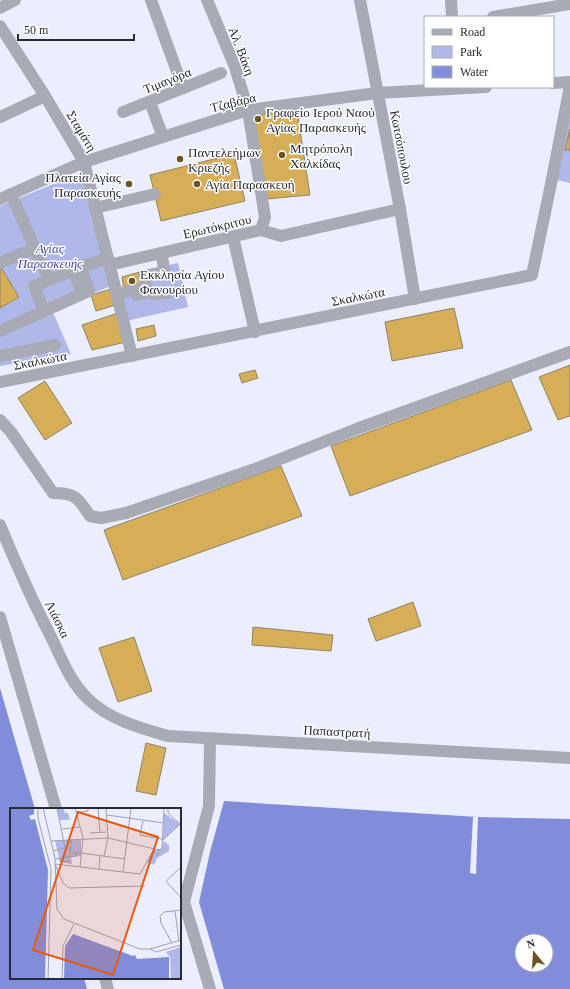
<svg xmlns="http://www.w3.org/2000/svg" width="570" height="989" font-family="Georgia,serif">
<rect width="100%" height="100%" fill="#ebeefe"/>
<g fill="#afb8e9">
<path d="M570,86V183L552,179Z"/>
<path d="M80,173L111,286L52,310L71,354L0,366V206Z"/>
<path d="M178,263L188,307L126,321L120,292L141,271Z"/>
</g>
<g fill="#818ddb" fill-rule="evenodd">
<path d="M0,688L35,809H11V978H84L87,989H0Z"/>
<path d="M224,801L478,817L570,819V989H224L199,902L210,852ZM522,941H546V965H522Z"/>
</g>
<path fill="#ebeefe" d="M473,817H478L476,874L470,873Z"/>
<g fill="#d6ae57" stroke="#8e836c">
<path d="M297,110L310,195L266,199L254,115Z"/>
<path d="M570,129V150H565Z"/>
<path d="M234,154L245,201L161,221L150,175Z"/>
<path d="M2,269L19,297L0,308V270Z"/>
<path d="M140,272L143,285L124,290L122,277Z"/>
<path d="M111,289L116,305L96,311L91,295Z"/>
<path d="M454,308L463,348L392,361L385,322Z"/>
<path d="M118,313L126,342L92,350L82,325Z"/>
<path d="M154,325L156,336L138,341L136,329Z"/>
<path d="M570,365V416L558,420L539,377Z"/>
<path d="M255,370L258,378L242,383L239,374Z"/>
<path d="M511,380L532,430L350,496L331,446Z"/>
<path d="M45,381L72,423L45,440L18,398Z"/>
<path d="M281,466L302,516L123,580L104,530Z"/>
<path d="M413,602L421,626L376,641L368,619Z"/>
<path d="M253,627L333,635L331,651L252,645Z"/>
<path d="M134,637L152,691L118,702L99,648Z"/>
<path d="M146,743L166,748L156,795L136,791Z"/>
</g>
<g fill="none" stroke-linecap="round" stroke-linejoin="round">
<g stroke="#a8aab6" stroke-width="12">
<path d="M151,0L183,88"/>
<path d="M207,0L235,67L248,110L265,217L261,230"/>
<path d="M360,0L400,209L415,299"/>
<path d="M451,0L452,17"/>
<path d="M0,8L15,0"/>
<path d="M493,17L570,4"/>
<path d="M0,26L45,96L84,162L132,356"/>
<path d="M553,83L570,82"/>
<path d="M150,102L163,137"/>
<path d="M123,112L221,73"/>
<path d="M0,117L45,96"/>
<path d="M11,194L49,280"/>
<path d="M0,199L84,162L248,110L377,93L486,87"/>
<path d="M95,208L155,194"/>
<path d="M233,237L255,332"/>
<path d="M0,263L35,248"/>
<path d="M109,265L261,230L281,236L400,209"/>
<path d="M116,294L146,287L144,276L165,272L161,253"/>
<path d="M137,295L148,292L154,294L167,293"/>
<path d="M44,311L34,286L74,270L82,294L89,291L81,267L108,258"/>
<path d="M0,331L82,294"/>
<path d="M0,356L55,345"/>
<path d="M0,382L532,275L552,179L570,86"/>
<path d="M0,420L11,432L53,493C76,493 78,498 90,516L101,518L126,513L255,469L359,428L570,352"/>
<path d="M0,525C16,564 33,602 52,639C62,660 71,683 88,699C110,720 140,728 168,736L570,758"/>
<path d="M0,617L56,809"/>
<path d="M210,739L209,806L184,902L210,989"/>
<path d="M105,978L108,989"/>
</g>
</g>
<g fill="#6a5423" stroke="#fff" stroke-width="1.5">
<circle cx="258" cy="119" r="4"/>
<circle cx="282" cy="155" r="4"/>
<circle cx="180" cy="159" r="4"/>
<circle cx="129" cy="184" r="4"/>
<circle cx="197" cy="184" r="4"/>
<circle cx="132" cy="281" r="4"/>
</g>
<g text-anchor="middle" stroke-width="3" stroke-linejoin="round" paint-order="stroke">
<g font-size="13" fill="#282a34" stroke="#fff">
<text transform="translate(242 51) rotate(69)" y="5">Αλ. Βάκη</text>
<text transform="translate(167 80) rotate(-22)" y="5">Τιμαγόρα</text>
<text transform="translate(233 102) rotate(-14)" y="5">Τζαβάρα</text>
<text transform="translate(82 131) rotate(59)" y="5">Σταμάτη</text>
<text transform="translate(402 147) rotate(79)" y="5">Κωτσόπουλου</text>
<text transform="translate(217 226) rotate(-13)" y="5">Ερωτόκριτου</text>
<text transform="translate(358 296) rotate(-11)" y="5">Σκαλκώτα</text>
<text transform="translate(40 360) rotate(-11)" y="5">Σκαλκώτα</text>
<text transform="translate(58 619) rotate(64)" y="5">Λιάσκα</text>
<text transform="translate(337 731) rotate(3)" y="5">Παπαστρατή</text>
</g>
<g font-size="13" fill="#282a34" stroke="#fff" text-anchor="start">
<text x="266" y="117">Γραφείο Ιερού Ναού<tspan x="266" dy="15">Αγίας Παρασκευής</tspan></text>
<text x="290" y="153">Μητρόπολη<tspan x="290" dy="15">Χαλκίδας</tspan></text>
<text x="188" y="157">Παντελεήμων<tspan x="188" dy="15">Κριεζής</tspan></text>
<text x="121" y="182" text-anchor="end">Πλατεία Αγίας<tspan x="121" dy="15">Παρασκευής</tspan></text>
<text x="205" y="189">Αγία Παρασκευή</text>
<text x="140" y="279">Εκκλησία Αγίου<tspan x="140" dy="15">Φανουρίου</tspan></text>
</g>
<g font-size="13" font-style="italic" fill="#4349a5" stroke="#fff">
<text x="50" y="253">Αγίας<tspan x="50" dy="15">Παρασκευής</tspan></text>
</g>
</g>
<g transform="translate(10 808)">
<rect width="171" height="171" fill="#ebeefe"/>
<path d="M47,0H53L55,5H58L60,12H50ZM154,5L170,16L153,32ZM71,31V48L61,49L62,56L50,54L45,33ZM154,33L159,37V43L147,50L144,57L137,54L144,41H151ZM171,139V171H161L160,149L156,144Z" fill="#afb8e9"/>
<path d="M0,0H24V6L19,8L21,12L25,11L38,62L35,171H0ZM63,126L123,148L125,147L127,151L159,149V171H54L55,138Z" fill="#818ddb"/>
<path fill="none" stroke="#9da0ad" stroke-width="1" d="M28,0V10L41,61L38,171M33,0L45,50L47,101L54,111L130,141H140L171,132M47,0L55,40H62M65,0L73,30L70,59M88,0L90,24M158,0V5L171,17M66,5L78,3V0M97,7L154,15M133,13L130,27L152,31M52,21L70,19M80,25L96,24M41,33L98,30L149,42L152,41L154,0M152,33L171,15M43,43L55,40M143,43L148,48L149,42M62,45H66V48L67,45H71M71,45L115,51M94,48L98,30L96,0M60,49L61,31M50,50V53L60,54M45,51L66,48M45,56L130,66L144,41M45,56L53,75L59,80L135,78M171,59L156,73L171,90M89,61L90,47M113,64L121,0M165,103L169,133M162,135L151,115L150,108L154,104L171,102M140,141L146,144L171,137M52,171L53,138L64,116"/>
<path fill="#e8590c" fill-opacity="0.15" stroke="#e8590c" stroke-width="2" d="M68,4L148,29L103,167L23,142Z"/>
<rect width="171" height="171" fill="none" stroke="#282a34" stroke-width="2"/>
</g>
<rect x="424" y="16" width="130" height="72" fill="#ffffff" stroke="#a9aaae"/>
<rect x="432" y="29" width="20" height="6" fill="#a8aab6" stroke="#a9aaae"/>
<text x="460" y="36" font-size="12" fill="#282a34">Road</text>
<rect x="432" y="46" width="20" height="12" fill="#afb8e9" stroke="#a9aaae"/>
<text x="460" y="56" font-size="12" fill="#282a34">Park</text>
<rect x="432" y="66" width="20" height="12" fill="#818ddb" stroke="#a9aaae"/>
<text x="460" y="76" font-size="12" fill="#282a34">Water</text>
<g transform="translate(534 953) rotate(342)"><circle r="19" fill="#ffffff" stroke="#a9aaae"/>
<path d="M0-3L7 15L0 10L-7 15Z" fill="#6a5423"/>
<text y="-6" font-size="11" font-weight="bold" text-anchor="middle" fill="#282a34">N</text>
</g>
<path d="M18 34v6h116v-6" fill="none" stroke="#282a34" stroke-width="2"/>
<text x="24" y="34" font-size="12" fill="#282a34" stroke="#ffffff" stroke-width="3" paint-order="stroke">50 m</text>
</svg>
